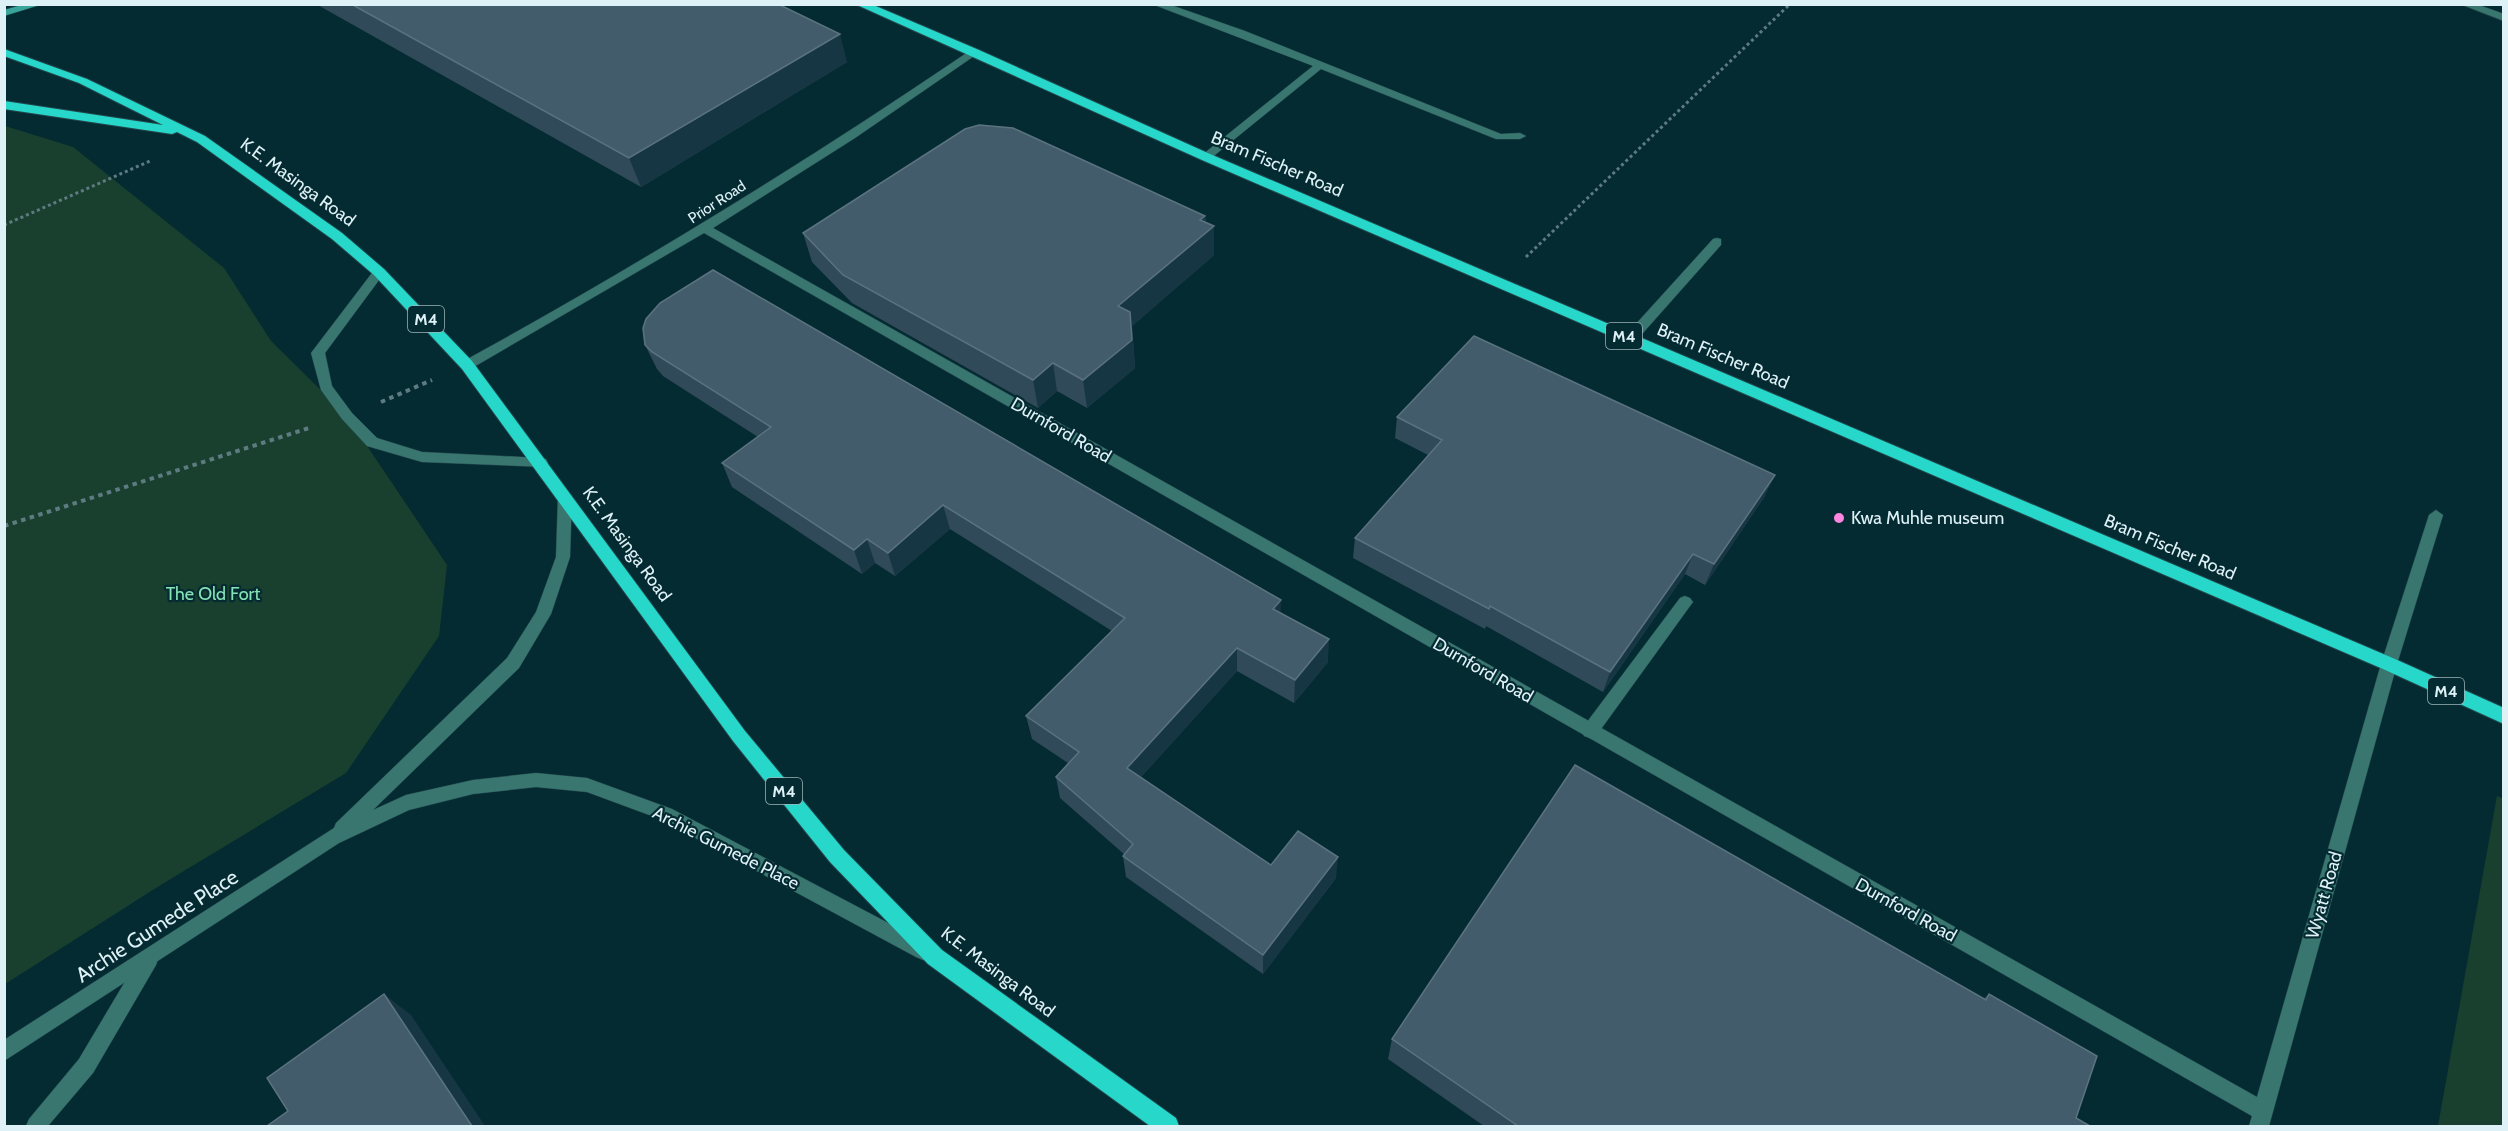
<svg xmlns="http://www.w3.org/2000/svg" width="2508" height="1131" font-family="Cabin,sans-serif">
<rect width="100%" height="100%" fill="#052b32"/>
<g fill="#19402e">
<path d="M5,126L73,147L224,268L271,341L347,416L447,565L439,636L346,773L159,886L5,984Z"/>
<path d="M2497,796L2504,799L2503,1126H2438Z"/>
</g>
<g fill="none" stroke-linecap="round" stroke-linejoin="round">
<defs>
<g id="service">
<path d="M1152,4H1168L1245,31L1501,134L1520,133L1526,136L1520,139H1496L1321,69L1210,159H1202V155L1313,66Z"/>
<path d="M2460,4H2476L2504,14V21Z"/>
<path d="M1717,238L1721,239V245L1635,342H1625L1624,339L1625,336L1713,239Z"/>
<path d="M379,268L385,272L325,353L332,386L352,413L377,438L422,452L541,458L546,459L548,463L546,467L422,462L367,446L342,419L321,390L311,353L375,269Z"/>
<path d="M2436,510L2443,515L2397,664L2395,669L2389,671L2383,669L2381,664L2429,515Z"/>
<path d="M1685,596L1690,598L1693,602L1690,606L1596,736L1590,738L1584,736L1582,731L1584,726L1680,598Z"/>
<path d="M149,950L156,953L158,959L156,965L93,1073L48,1126H26L29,1119L79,1059L142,953Z"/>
</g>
<g id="minor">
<path d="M971,50L980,52L855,138L713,228L2257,1097L2381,664L2383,659L2389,657L2395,659L2397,664L2269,1126H2249L2252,1116L704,233L472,368H462L460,365L462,362C637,266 806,162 971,50Z"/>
<path d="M565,491L572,496L570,557L551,614L519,668L373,810L406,795L473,780L536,773L587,778L672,809L930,945L932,951L930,957L923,960L916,957L660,819L587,792L536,787L473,794L409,810L339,843L4,1061V1040L334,828L336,823L507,658L536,612L556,557L558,496Z"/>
</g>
<path id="secondary" d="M25,4H43L4,16V10Z"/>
<g id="trunk">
<path d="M855,4H871L979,50L1210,154L2395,659L2504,708V724L2383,669L1202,160Z"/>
<path d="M4,49L87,79L205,136L342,233L384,269L472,361L745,731L844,850L942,950L1176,1118L1179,1126H1150L928,964L830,862L733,741L462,369L374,275L332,239L197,142L177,132L172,134L4,109V101L163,125L79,83L4,56Z"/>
</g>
</defs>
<use href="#service" stroke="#23474d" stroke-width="1"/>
<use href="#minor" stroke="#23474d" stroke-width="1"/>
<use href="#secondary" stroke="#23474d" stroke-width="1"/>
<use href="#trunk" stroke="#23474d" stroke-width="2"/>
<g stroke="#5d7b81" stroke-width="3" stroke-dasharray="3 3" stroke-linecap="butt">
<path d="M4,225L150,161"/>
<path d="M1526,257L1790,4"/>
</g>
<g stroke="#5d7b81" stroke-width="4" stroke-dasharray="4.5 4.5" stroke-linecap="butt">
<path d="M381,402L432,380"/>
<path d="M4,526L312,427"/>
</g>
<use href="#service" fill="#397670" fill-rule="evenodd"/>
<use href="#minor" fill="#397670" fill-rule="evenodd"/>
<use href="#secondary" fill="#38a49a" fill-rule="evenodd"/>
<use href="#trunk" fill="#26d7ca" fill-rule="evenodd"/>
</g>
<g fill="#304a5a">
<path d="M316,4H778L847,62L641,187Z"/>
<path d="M1205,216L1206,222L1214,226V255L1132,326L1135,368L1087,408L1057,391L1038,408L852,303L812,262L803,233Z"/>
<path d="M645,345L1280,613L1328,662L1294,703L1237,671L1141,777L1271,865L1336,878L1263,974L1126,877L1123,856L1125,855L1060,798L1056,777L1068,763L1032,739L1026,716L1112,631L950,529L895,576L875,563L862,574L732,487L722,463L758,437L663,376L657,369Z"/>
<path d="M1397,417L1765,496L1705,585L1685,574L1603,692L1486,626L1485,629L1353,558L1355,538L1428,455L1395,438Z"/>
<path d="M1989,994L2076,1118L2090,1126H1484L1388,1059L1392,1039L1983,999Z"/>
</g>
<g fill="#173643">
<path d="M840,34L847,62L641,187L629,158Z"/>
<path d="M1205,216L1206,232L1214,226V255L1132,326L1135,368L1087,408L1083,380L1118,306L1200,220Z"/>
<path d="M1053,363L1057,391L1038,408L1033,380Z"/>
<path d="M1775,475L1765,496L1705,585L1714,564Z"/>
<path d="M943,505L950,529L895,576L888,553Z"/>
<path d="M867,539L875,563L862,574L854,550Z"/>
<path d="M1693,554L1685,574L1603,692L1610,672Z"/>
<path d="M1281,600L1280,624L1273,609Z"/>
<path d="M1329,639L1328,662L1294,703L1295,680Z"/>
<path d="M1237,648V671L1130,789L1127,768Z"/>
<path d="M1338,857L1336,878L1263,974V955Z"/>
<path d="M384,994L411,1015L485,1126H472Z"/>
</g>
<g fill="#435c6b" stroke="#5b7380" stroke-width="1.5">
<path d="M351,4H778L840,34L629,158Z"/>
<path d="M979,125L1013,128L1205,216L1200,220L1214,226L1118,306L1130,312L1132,340L1083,380L1053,363L1033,380L843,275L803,233L965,129Z"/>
<path d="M713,270L1281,600L1273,609L1329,639L1295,680L1237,648L1127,768L1271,865L1298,831L1338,857L1263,955L1123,856L1133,844L1056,777L1079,752L1026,716L1125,618L943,505L888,553L867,539L854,550L722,463L771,427L652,352L645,345L643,328L646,319L660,303Z"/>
<path d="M1474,336L1775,475L1714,564L1693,554L1610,672L1490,606L1489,609L1355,538L1442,440L1397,417Z"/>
<path d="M1575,765L1986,1000L1989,994L2097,1056L2076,1118L2090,1126H1518L1392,1039Z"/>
<path d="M384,994L472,1126H267L288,1111L267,1078Z"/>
</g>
<circle fill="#fe86e1" stroke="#052b32" stroke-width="2" cx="1839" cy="518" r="6"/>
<g text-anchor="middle" stroke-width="4.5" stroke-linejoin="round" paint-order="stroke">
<g font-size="15" fill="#def1f6" stroke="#052b32">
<text transform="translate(717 202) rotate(-33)" y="5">Prior Road</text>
</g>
<g fill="#052b32" stroke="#9db6bb" stroke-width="1.5">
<rect x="408" y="306" width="36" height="26" rx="4.5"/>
<rect x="1606" y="323" width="36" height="26" rx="4.5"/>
<rect x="2428" y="678" width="36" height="26" rx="4.5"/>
<rect x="766" y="778" width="36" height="26" rx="4.5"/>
</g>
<g font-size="16" font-weight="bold" fill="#def1f6">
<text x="426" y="325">M4</text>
<text x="1624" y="342">M4</text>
<text x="2446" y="697">M4</text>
<text x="784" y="797">M4</text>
</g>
<g font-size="18" fill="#def1f6" stroke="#052b32">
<text transform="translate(1277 164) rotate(23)" y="6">Bram Fischer Road</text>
<text transform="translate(298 182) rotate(36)" y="6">K.E. Masinga Road</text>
<text transform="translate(1723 356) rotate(23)" y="6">Bram Fischer Road</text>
<text transform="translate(1061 430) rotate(30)" y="6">Durnford Road</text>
<text transform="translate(627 544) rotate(54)" y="6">K.E. Masinga Road</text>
<text transform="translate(2170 547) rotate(23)" y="6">Bram Fischer Road</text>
<text transform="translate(1483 670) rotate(30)" y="6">Durnford Road</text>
<text transform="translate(726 848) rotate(27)" y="6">Archie Gumede Place</text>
<text transform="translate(2324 895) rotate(-74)" y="6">Wyatt Road</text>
<text transform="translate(1906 910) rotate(29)" y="6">Durnford Road</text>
<text transform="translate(998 972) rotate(37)" y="6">K.E. Masinga Road</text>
</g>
<g font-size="18" fill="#def1f6" stroke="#052b32" text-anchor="start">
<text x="1851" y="524">Kwa Muhle museum</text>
</g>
<g font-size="18" fill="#84e3b4" stroke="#052b32">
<text x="213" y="600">The Old Fort</text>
</g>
<g font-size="21" fill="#def1f6" stroke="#052b32">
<text transform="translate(157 926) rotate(-33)" y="7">Archie Gumede Place</text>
</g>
</g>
<rect width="2508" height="1131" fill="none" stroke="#def1f6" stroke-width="12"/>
</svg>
